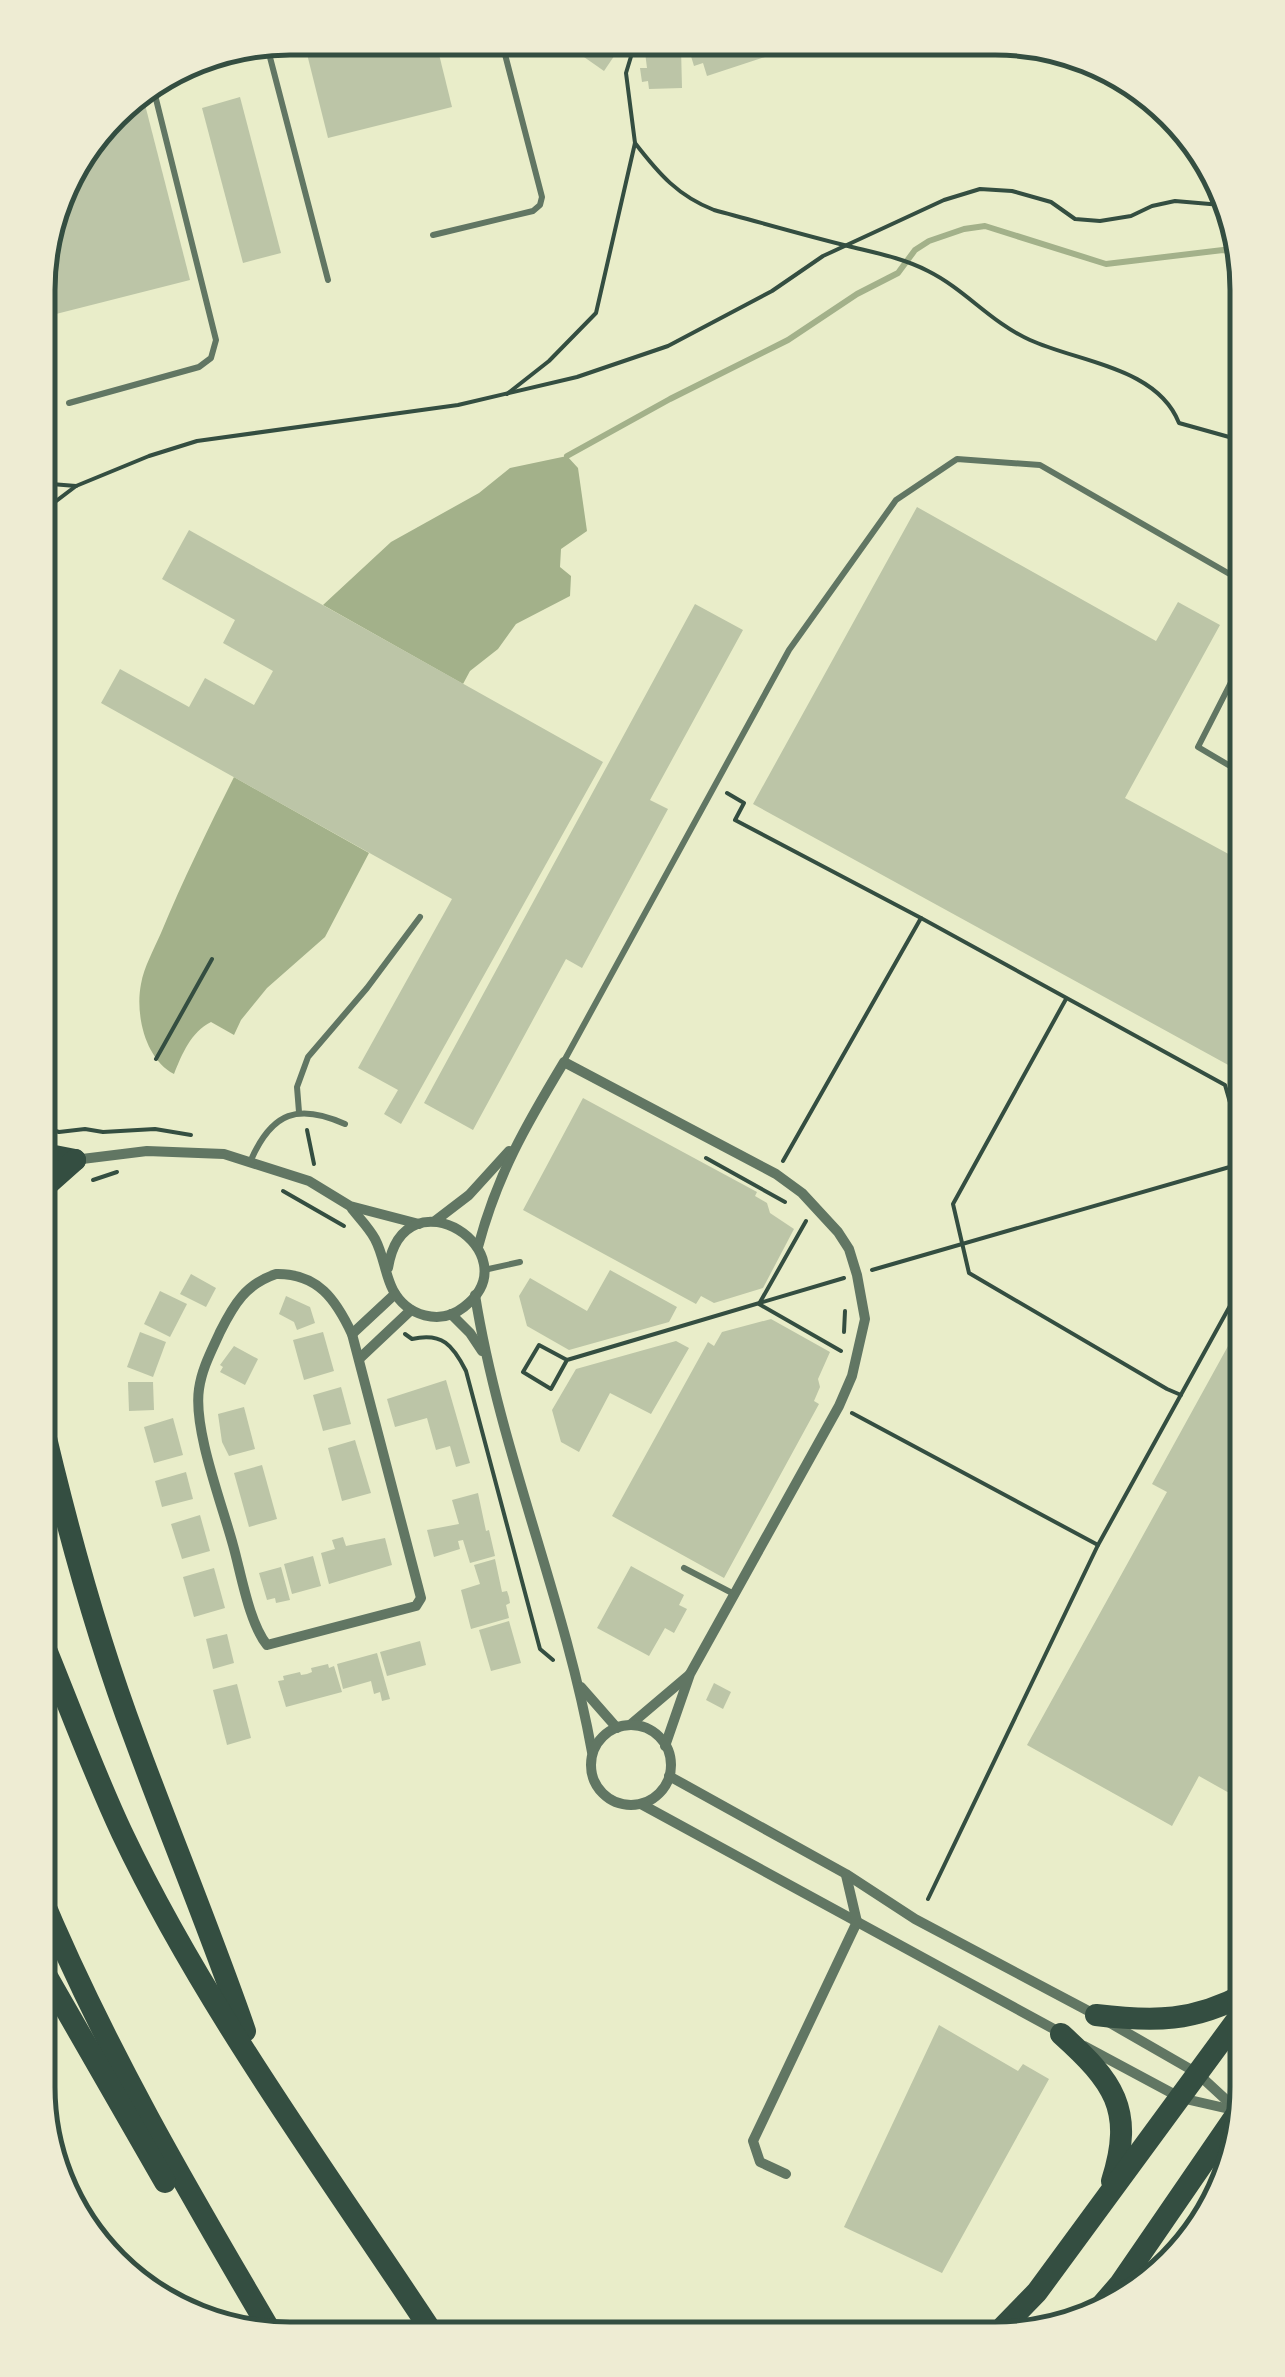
<svg xmlns="http://www.w3.org/2000/svg" width="1285" height="2377" font-family="Georgia,serif">
<rect width="100%" height="100%" fill="#e9edc9"/>
<g fill="#a3b18a">
<path d="M567,456L578,468L587,531L561,549L560,567L571,576L570,596L516,624L498,649L470,671L463,684L323,605L391,542L479,493L510,468Z"/>
<path d="M234,777L369,853L325,937L267,988L241,1020L234,1035L211,1022C191,1032 182,1054 174,1074C145,1059 135,1014 141,984C144,967 154,949 161,933C183,880 208,829 234,777Z"/>
</g>
<g fill="none" stroke-linecap="round" stroke-linejoin="round">
<path stroke="#a3b18a" stroke-width="6" d="M567,456L670,399L788,340L857,294L898,273L915,250L929,241L964,229L985,226L1106,264L1223,250L1242,254"/>
</g>
<g fill="#bcc5a7">
<path d="M303,38H435L452,107L328,138Z"/>
<path d="M582,39H592L625,40L604,71L574,50Z"/>
<path d="M686,40L794,41L795,47L707,76L703,63L694,66Z"/>
<path d="M681,48L682,88L649,89L648,81L642,82L640,68H647L645,52Z"/>
<path d="M231,49L235,62L187,74L184,63L194,57Z"/>
<path d="M141,89L190,280L56,314L41,254L64,178L123,101Z"/>
<path d="M240,97L281,253L243,263L202,108Z"/>
<path d="M917,507L1156,641L1178,602L1220,625L1125,798L1247,864V1060L1241,1072L753,804Z"/>
<path d="M189,530L603,762L401,1124L384,1114L398,1090L358,1068L452,899L101,703L120,669L189,707L205,678L254,705L273,671L223,643L235,620L162,579Z"/>
<path d="M695,604L743,630L650,800L668,809L582,968L566,959L473,1130L424,1103Z"/>
<path d="M1247,1072V1130H1246L1230,1077Z"/>
<path d="M583,1098L757,1192L755,1196L767,1203L770,1213L794,1229L763,1288L714,1303L701,1296L696,1304L523,1210Z"/>
<path d="M610,1270L677,1307L669,1322L569,1350L527,1326L519,1296L530,1278L587,1311Z"/>
<path d="M191,1274L216,1288L206,1307L180,1294Z"/>
<path d="M160,1291L187,1304L170,1337L144,1324Z"/>
<path d="M286,1296L310,1307L315,1323L297,1330L294,1322L279,1314Z"/>
<path d="M771,1319L830,1352L818,1379L820,1387L814,1401L819,1404L724,1578L612,1516L708,1342L714,1346L722,1332Z"/>
<path d="M140,1332L166,1342L153,1377L127,1367Z"/>
<path d="M323,1332L334,1371L304,1380L293,1340Z"/>
<path d="M1233,1337L1247,1345V1803L1199,1776L1172,1826L1027,1745L1167,1492L1152,1484Z"/>
<path d="M676,1341L689,1348L651,1414L610,1393L579,1452L561,1442L552,1410L576,1369Z"/>
<path d="M234,1346L258,1359L245,1385L220,1372L223,1367L220,1365Z"/>
<path d="M446,1380L470,1463L456,1467L450,1446L436,1450L427,1418L395,1427L387,1399Z"/>
<path d="M128,1382H153L154,1410L129,1411Z"/>
<path d="M341,1387L351,1424L323,1431L313,1395Z"/>
<path d="M244,1407L255,1449L229,1456L222,1442L218,1414Z"/>
<path d="M173,1418L183,1455L154,1463L144,1427Z"/>
<path d="M355,1440L371,1493L342,1501L328,1448Z"/>
<path d="M262,1465L277,1519L249,1527L234,1473Z"/>
<path d="M186,1472L193,1499L162,1507L155,1481Z"/>
<path d="M478,1493L486,1531L489,1530L495,1556L470,1563L463,1540L458,1541L460,1549L434,1557L427,1530L459,1524L452,1500Z"/>
<path d="M200,1515L210,1551L182,1559L171,1524Z"/>
<path d="M343,1537L346,1546L385,1538L392,1565L329,1584L321,1553L335,1549L332,1540Z"/>
<path d="M313,1556L321,1586L292,1594L284,1564Z"/>
<path d="M495,1559L502,1592L507,1591L509,1597L510,1603L506,1605L509,1618L471,1629L461,1590L480,1584L474,1565Z"/>
<path d="M631,1566L684,1595L679,1605L687,1609L674,1633L665,1628L649,1656L597,1628Z"/>
<path d="M281,1567L290,1600L276,1603L275,1598L267,1600L259,1573Z"/>
<path d="M214,1568L225,1608L194,1617L183,1577Z"/>
<path d="M509,1621L521,1663L491,1671L479,1630Z"/>
<path d="M227,1634L234,1663L213,1669L206,1639Z"/>
<path d="M420,1641L426,1665L387,1676L380,1652Z"/>
<path d="M377,1653L390,1699L382,1701L380,1692L374,1694L371,1681L343,1689L337,1664Z"/>
<path d="M328,1664L329,1668L334,1666L342,1692L286,1707L278,1681L284,1680L283,1676L300,1672L301,1675L307,1674L312,1672L311,1668Z"/>
<path d="M714,1683L731,1692L723,1709L706,1700Z"/>
<path d="M237,1684L251,1738L227,1745L213,1690Z"/>
<path d="M939,2025L1018,2071L1023,2064L1049,2079L942,2273L844,2227Z"/>
</g>
<g fill="none" stroke-linecap="round" stroke-linejoin="round">
<g stroke="#344e41" stroke-width="4">
<path d="M635,143C659,174 678,196 714,210C759,222 803,235 848,246C876,253 903,258 928,271C966,290 990,322 1030,340C1078,362 1157,367 1179,423L1247,442"/>
<path d="M507,394L549,361L596,313L635,143L626,73L636,40"/>
<path d="M39,483L76,486"/>
<path d="M39,514L76,486L149,456L197,441L458,405L577,377L668,346L772,291L823,256L944,200L980,189L1012,191L1051,202L1075,219L1100,221L1131,216L1152,206L1175,201L1233,206"/>
<path d="M727,793L744,803L735,820L921,918L1225,1085L1247,1162"/>
<path d="M1066,999L953,1204L969,1273L1167,1389L1181,1395"/>
<path d="M156,1059L212,959"/>
<path d="M39,1126L59,1132L85,1129L103,1132L155,1129L191,1135"/>
<path d="M307,1130L314,1164"/>
<path d="M706,1158L785,1202"/>
<path d="M783,1161L921,918"/>
<path d="M93,1180L117,1172"/>
<path d="M283,1191L344,1226"/>
<path d="M38,1219L46,1212"/>
<path d="M806,1221L759,1304L841,1351"/>
<path d="M872,1270L1247,1162"/>
<path d="M844,1332L845,1311"/>
<path d="M405,1334L412,1339C442,1332 453,1345 466,1371L540,1649L553,1660"/>
<path d="M567,1360L539,1345L523,1372L551,1389L567,1360L844,1278"/>
<path d="M852,1413L1098,1545"/>
<path d="M928,1899L1098,1545L1247,1275"/>
</g>
<g stroke="#617663" stroke-width="6">
<path d="M266,42L328,280"/>
<path d="M433,235L533,211L540,205L542,197L501,39"/>
<path d="M69,403L199,367L211,358L216,340L152,83"/>
<path d="M1247,776L1198,747L1247,651"/>
<path d="M564,1061L789,650L896,500L957,459L1040,465L1247,584"/>
<path d="M299,1112L297,1087L308,1057L367,988L420,917"/>
<path d="M251,1160C272,1112 298,1103 345,1124"/>
<path d="M484,1270L520,1262"/>
<path d="M684,1568L734,1594"/>
</g>
<g stroke="#617663" stroke-width="10">
<path d="M74,1160L147,1151L224,1154L309,1181L350,1206L419,1224"/>
<path d="M352,1209C360,1219 369,1228 375,1239C384,1256 385,1275 393,1290C407,1316 440,1326 464,1307C534,1253 404,1168 388,1268"/>
<path d="M435,1221L469,1195L509,1151"/>
<path d="M478,1247C497,1175 526,1125 564,1062L776,1174L802,1193L838,1232L849,1249L857,1275L865,1319L852,1376L839,1406L690,1674L665,1746"/>
<path d="M276,1274C318,1273 336,1300 352,1334L421,1598L416,1606L267,1645C249,1623 241,1573 233,1545C222,1504 193,1429 199,1389C202,1368 212,1350 220,1332C234,1304 246,1284 276,1274Z"/>
<path d="M475,1295C500,1451 564,1597 592,1752"/>
<path d="M451,1314L470,1333L482,1351"/>
<path d="M352,1334L395,1294"/>
<path d="M359,1359L411,1310"/>
<path d="M581,1687L617,1728"/>
<path d="M630,1725L689,1675"/>
<circle cx="631" cy="1765" r="40"/>
<path d="M669,1776L846,1874L915,1919L1096,2015"/>
<path d="M641,1804L1061,2033"/>
<path d="M1110,2023L1197,2073L1236,2109"/>
<path d="M1084,2046L1181,2098L1238,2111"/>
<path d="M786,2174L760,2162L753,2141L857,1922L846,1875"/>
</g>
<g stroke="#344e41" stroke-width="22">
<path d="M39,1153L75,1160"/>
<path d="M39,1192L75,1160"/>
<path d="M38,1404C64,1517 94,1630 135,1739C171,1837 211,1933 245,2031"/>
<path d="M38,1630C66,1697 91,1767 122,1833C204,2006 328,2174 434,2335"/>
<path d="M38,1889C103,2046 188,2191 274,2337"/>
<path d="M38,1961L165,2182"/>
<path d="M1096,2015C1154,2022 1194,2022 1247,1993"/>
<path d="M1061,2034C1113,2081 1135,2109 1112,2181"/>
<path d="M1094,2314L1120,2284L1247,2099"/>
<path d="M1003,2327L1037,2292L1247,2006"/>
</g>
</g>
<path d="M0 0H1285V2377H0ZM290 55H995A235 235 0 0 1 1230 290V2087A235 235 0 0 1 995 2322H290A235 235 0 0 1 55 2087V290A235 235 0 0 1 290 55Z" fill="#eeecd3" fill-rule="evenodd"/>
<path fill="none" stroke="#344e41" stroke-width="5" d="M290 55H995A235 235 0 0 1 1230 290V2087A235 235 0 0 1 995 2322H290A235 235 0 0 1 55 2087V290A235 235 0 0 1 290 55Z"/>
</svg>
